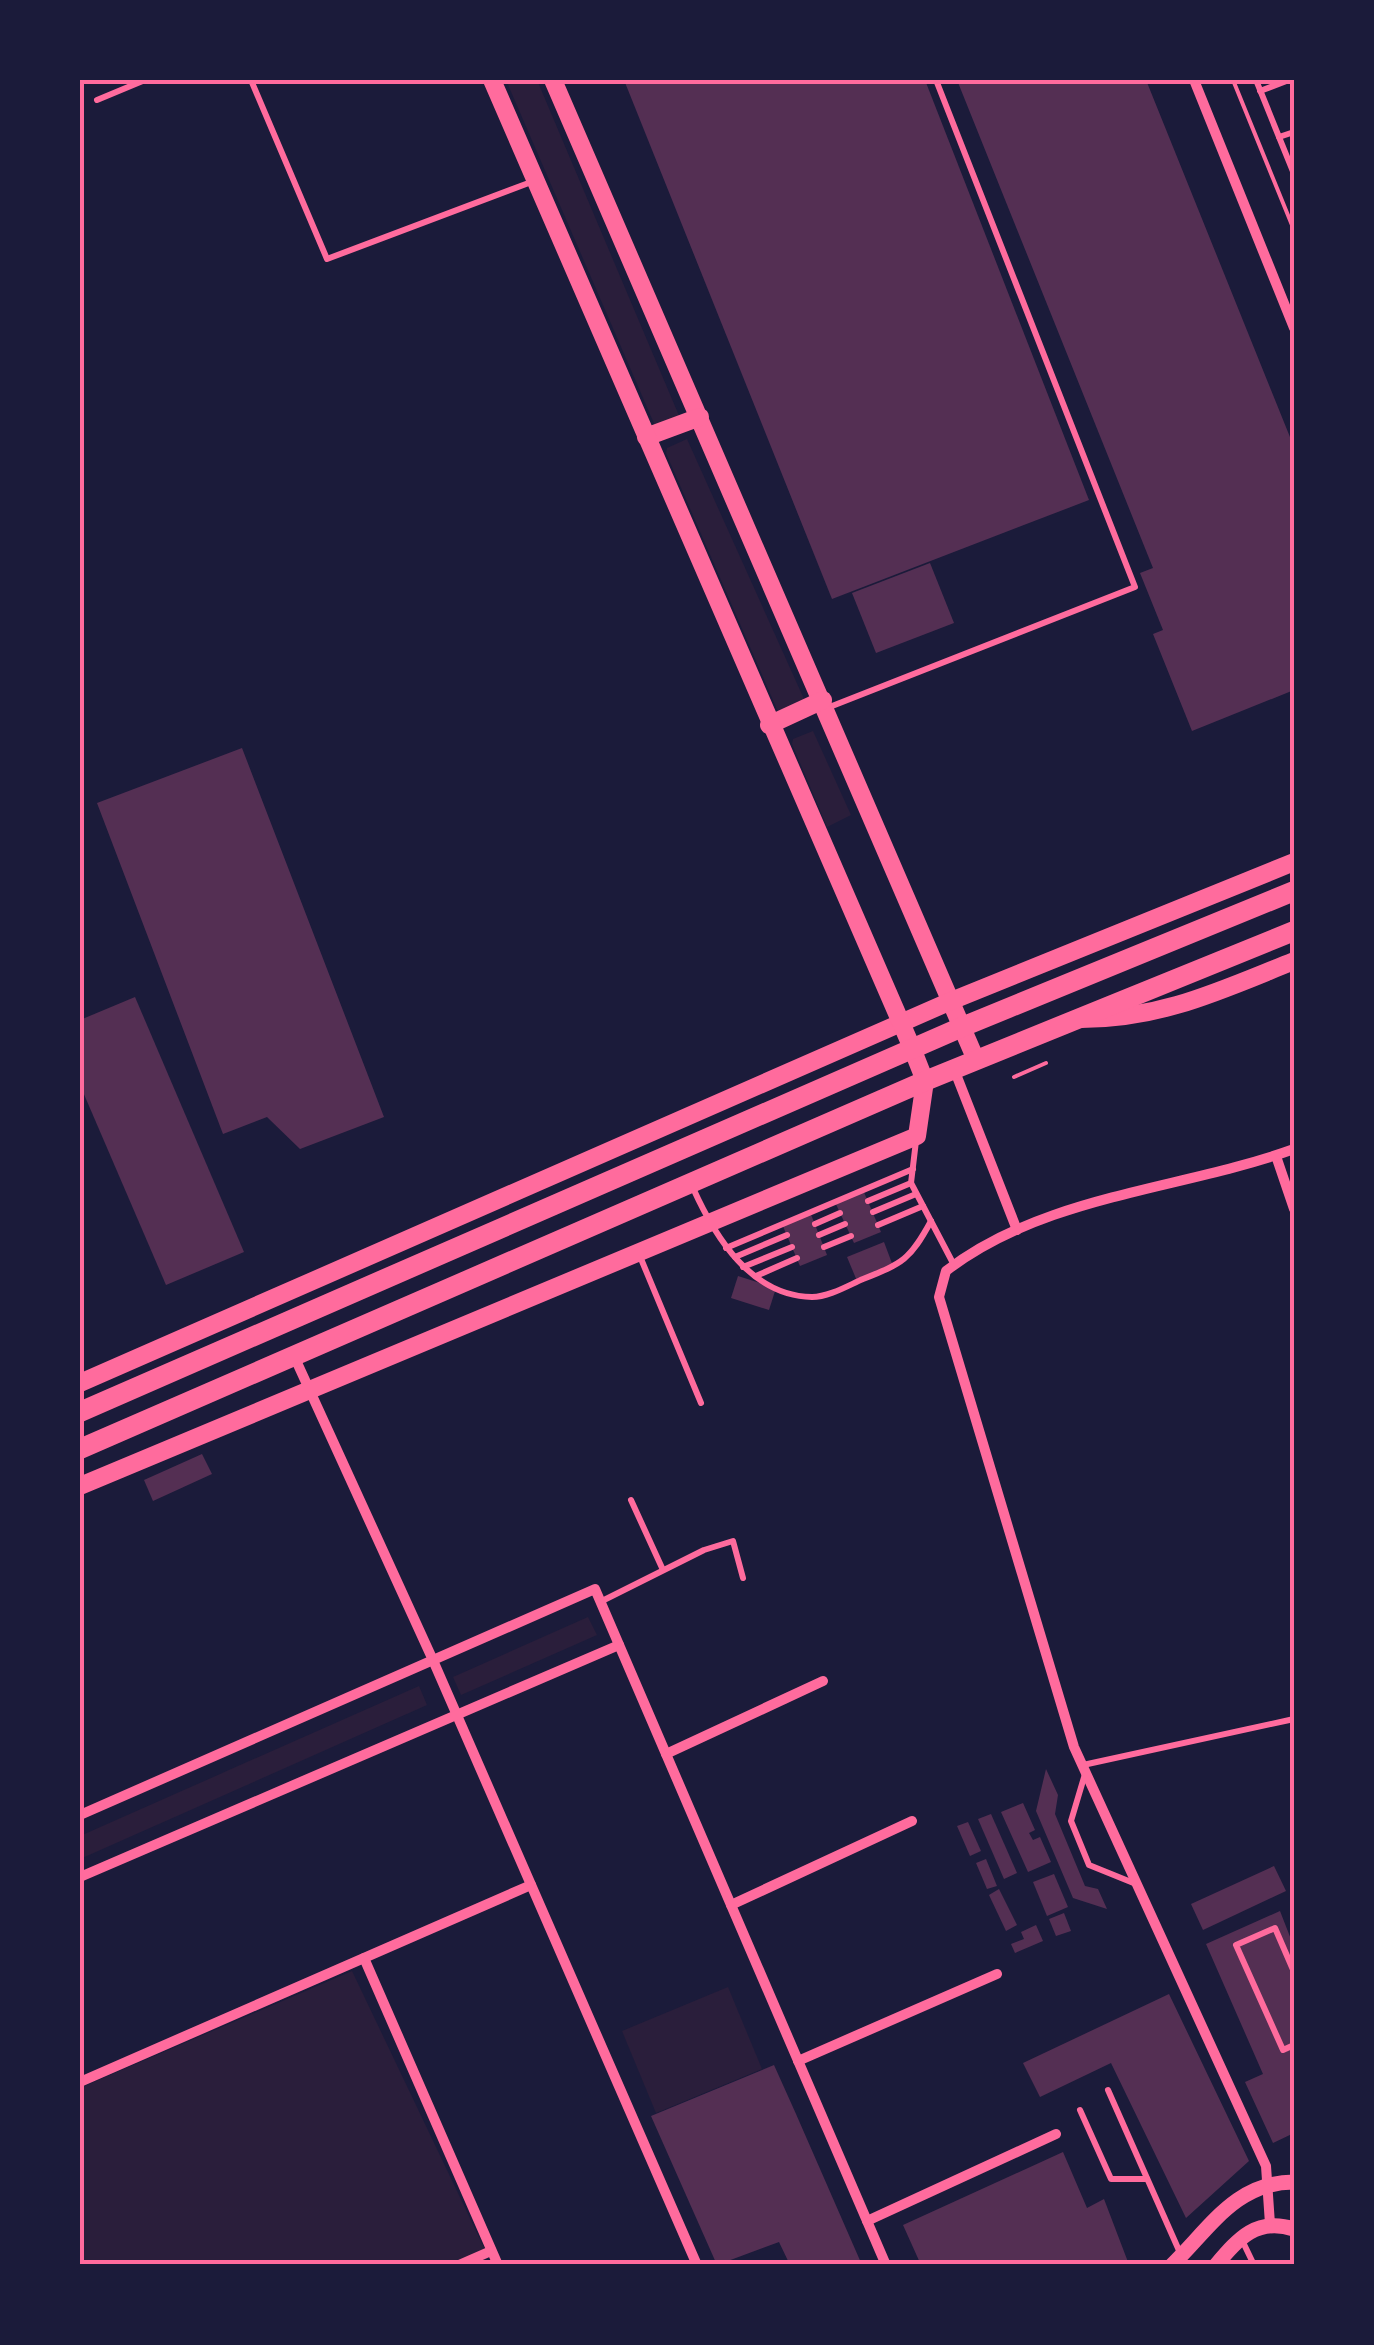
<svg xmlns="http://www.w3.org/2000/svg" width="1374" height="2345" font-family="Commissioner,sans-serif">
<rect width="100%" height="100%" fill="#1b1b3a"/>
<g fill="#2a1e3b">
<path d="M506,80H537L680,418L656,428Z"/>
<path d="M687,439L804,699V703L779,714L666,453L667,448Z"/>
<path d="M813,731L851,815L827,827L792,744L793,739Z"/>
<path d="M588,1617L597,1635L461,1695L453,1677Z"/>
<path d="M419,1686L427,1705L80,1859V1836Z"/>
<path d="M352,1971L488,2256L467,2265H80V2088Z"/>
<path d="M728,1987L762,2069L656,2113L622,2031Z"/>
</g>
<g fill="#542f53">
<path d="M624,80H925L1089,500L832,599Z"/>
<path d="M957,80H1146L1294,447V690L1192,731L1153,634L1163,630L1140,573L1153,568Z"/>
<path d="M930,563L954,623L876,653L852,593Z"/>
<path d="M242,748L384,1117L300,1149L267,1117L223,1134L97,803Z"/>
<path d="M135,997L244,1252L166,1285L80,1085V1020Z"/>
<path d="M863,1190L881,1232L854,1243L835,1202Z"/>
<path d="M810,1212L827,1255L800,1266L782,1224Z"/>
<path d="M884,1242L893,1266L857,1281L847,1257Z"/>
<path d="M738,1276L776,1288L769,1310L731,1298Z"/>
<path d="M202,1454L212,1474L153,1501L144,1480Z"/>
<path d="M1046,1769L1058,1795L1055,1814L1085,1886L1098,1889L1107,1909L1073,1898L1036,1811Z"/>
<path d="M1023,1803L1035,1830L1029,1833L1033,1840L1040,1837L1051,1862L1028,1872L1001,1812Z"/>
<path d="M991,1814L1017,1873L1004,1879L978,1819Z"/>
<path d="M968,1822L981,1851L970,1856L957,1826Z"/>
<path d="M986,1859L997,1886L987,1889L976,1863Z"/>
<path d="M1274,1866L1286,1891L1203,1930L1191,1904Z"/>
<path d="M1054,1874L1068,1907L1047,1916L1033,1882Z"/>
<path d="M999,1889L1017,1925L1006,1931L989,1895Z"/>
<path d="M1280,1911L1294,1947V2133L1273,2143L1245,2082L1263,2074L1206,1944Z"/>
<path d="M1064,1913L1071,1931L1056,1936L1049,1919Z"/>
<path d="M1036,1925L1043,1941L1015,1953L1011,1944L1024,1939L1021,1932Z"/>
<path d="M1169,1994L1249,2161L1186,2218L1111,2063L1040,2097L1023,2063Z"/>
<path d="M774,2065L796,2114L862,2265H790L779,2242L717,2265L651,2116Z"/>
<path d="M1063,2152L1087,2208L1104,2199L1128,2262L921,2265L903,2225Z"/>
</g>
<g fill="none" stroke-linecap="round" stroke-linejoin="round">
<g stroke="#ff6b9d" stroke-width="4">
<path d="M1233,80L1294,230"/>
<path d="M1014,1077L1046,1063"/>
</g>
<g stroke="#ff6b9d" stroke-width="6">
<path d="M251,80L327,259L534,181"/>
<path d="M1256,80L1294,174"/>
<path d="M1260,91L1289,80"/>
<path d="M97,100L145,80"/>
<path d="M1279,137L1294,132"/>
<path d="M827,708L1135,587L936,80"/>
<path d="M911,1183L954,1265"/>
<path d="M693,1188C715,1237 751,1296 812,1297C829,1297 849,1285 863,1279C903,1263 910,1260 931,1221"/>
<path d="M868,1201L911,1183L916,1141"/>
<path d="M873,1212L916,1194"/>
<path d="M815,1224L840,1213"/>
<path d="M878,1225L923,1206"/>
<path d="M819,1235L845,1224"/>
<path d="M824,1247L851,1236"/>
<path d="M726,1248L913,1169"/>
<path d="M639,1254L701,1403"/>
<path d="M735,1257L787,1235"/>
<path d="M743,1267L792,1247"/>
<path d="M756,1276L797,1258"/>
<path d="M631,1500L663,1570"/>
<path d="M602,1601L704,1550L733,1541L743,1578"/>
<path d="M1083,1765L1294,1719"/>
<path d="M1085,1774L1071,1821L1089,1865L1136,1884"/>
<path d="M1294,1972L1275,1928L1236,1945L1283,2050L1294,2045"/>
<path d="M1108,2090L1181,2255"/>
<path d="M1080,2110L1111,2179H1147"/>
<path d="M1241,2238L1254,2265"/>
</g>
<g stroke="#ff6b9d" stroke-width="10">
<path d="M1194,80L1294,328"/>
<path d="M954,1069L1017,1230"/>
<path d="M1276,1156L1294,1209"/>
<path d="M294,1356L432,1658L697,2265"/>
<path d="M666,1754L823,1681"/>
<path d="M80,1815L595,1589L886,2265"/>
<path d="M80,1877L619,1645"/>
<path d="M731,1905L912,1821"/>
<path d="M364,1958L498,2265"/>
<path d="M798,2061L997,1974"/>
<path d="M80,2082L531,1885"/>
<path d="M867,2221L1056,2134"/>
<path d="M1270,2224L1266,2166L1074,1747L939,1297L946,1271C1044,1195 1180,1190 1294,1149"/>
<path d="M459,2265L491,2251"/>
</g>
<g stroke="#ff6b9d" stroke-width="15">
<path d="M1172,2265C1210,2228 1236,2182 1294,2182"/>
<path d="M1216,2265C1239,2238 1257,2217 1294,2229"/>
</g>
<g stroke="#ff6b9d" stroke-width="18">
<path d="M553,80L976,1060"/>
<path d="M646,437L700,417"/>
<path d="M769,725L823,700"/>
<path d="M1081,1019C1162,1019 1221,990 1294,961"/>
<path d="M80,1383L951,1001L1294,862"/>
<path d="M80,1486L917,1136L925,1081L912,1048L492,80"/>
</g>
<g stroke="#ff6b9d" stroke-width="20">
<path d="M80,1412L962,1027L1294,891"/>
<path d="M80,1449L925,1081L1294,931"/>
</g>
</g>
<rect width="1374" height="2345" fill="none" stroke="#1b1b3a" stroke-width="165"/>
<rect x="82" y="82" width="1210" height="2180" fill="none" stroke="#ff6b9d" stroke-width="4"/>
</svg>
